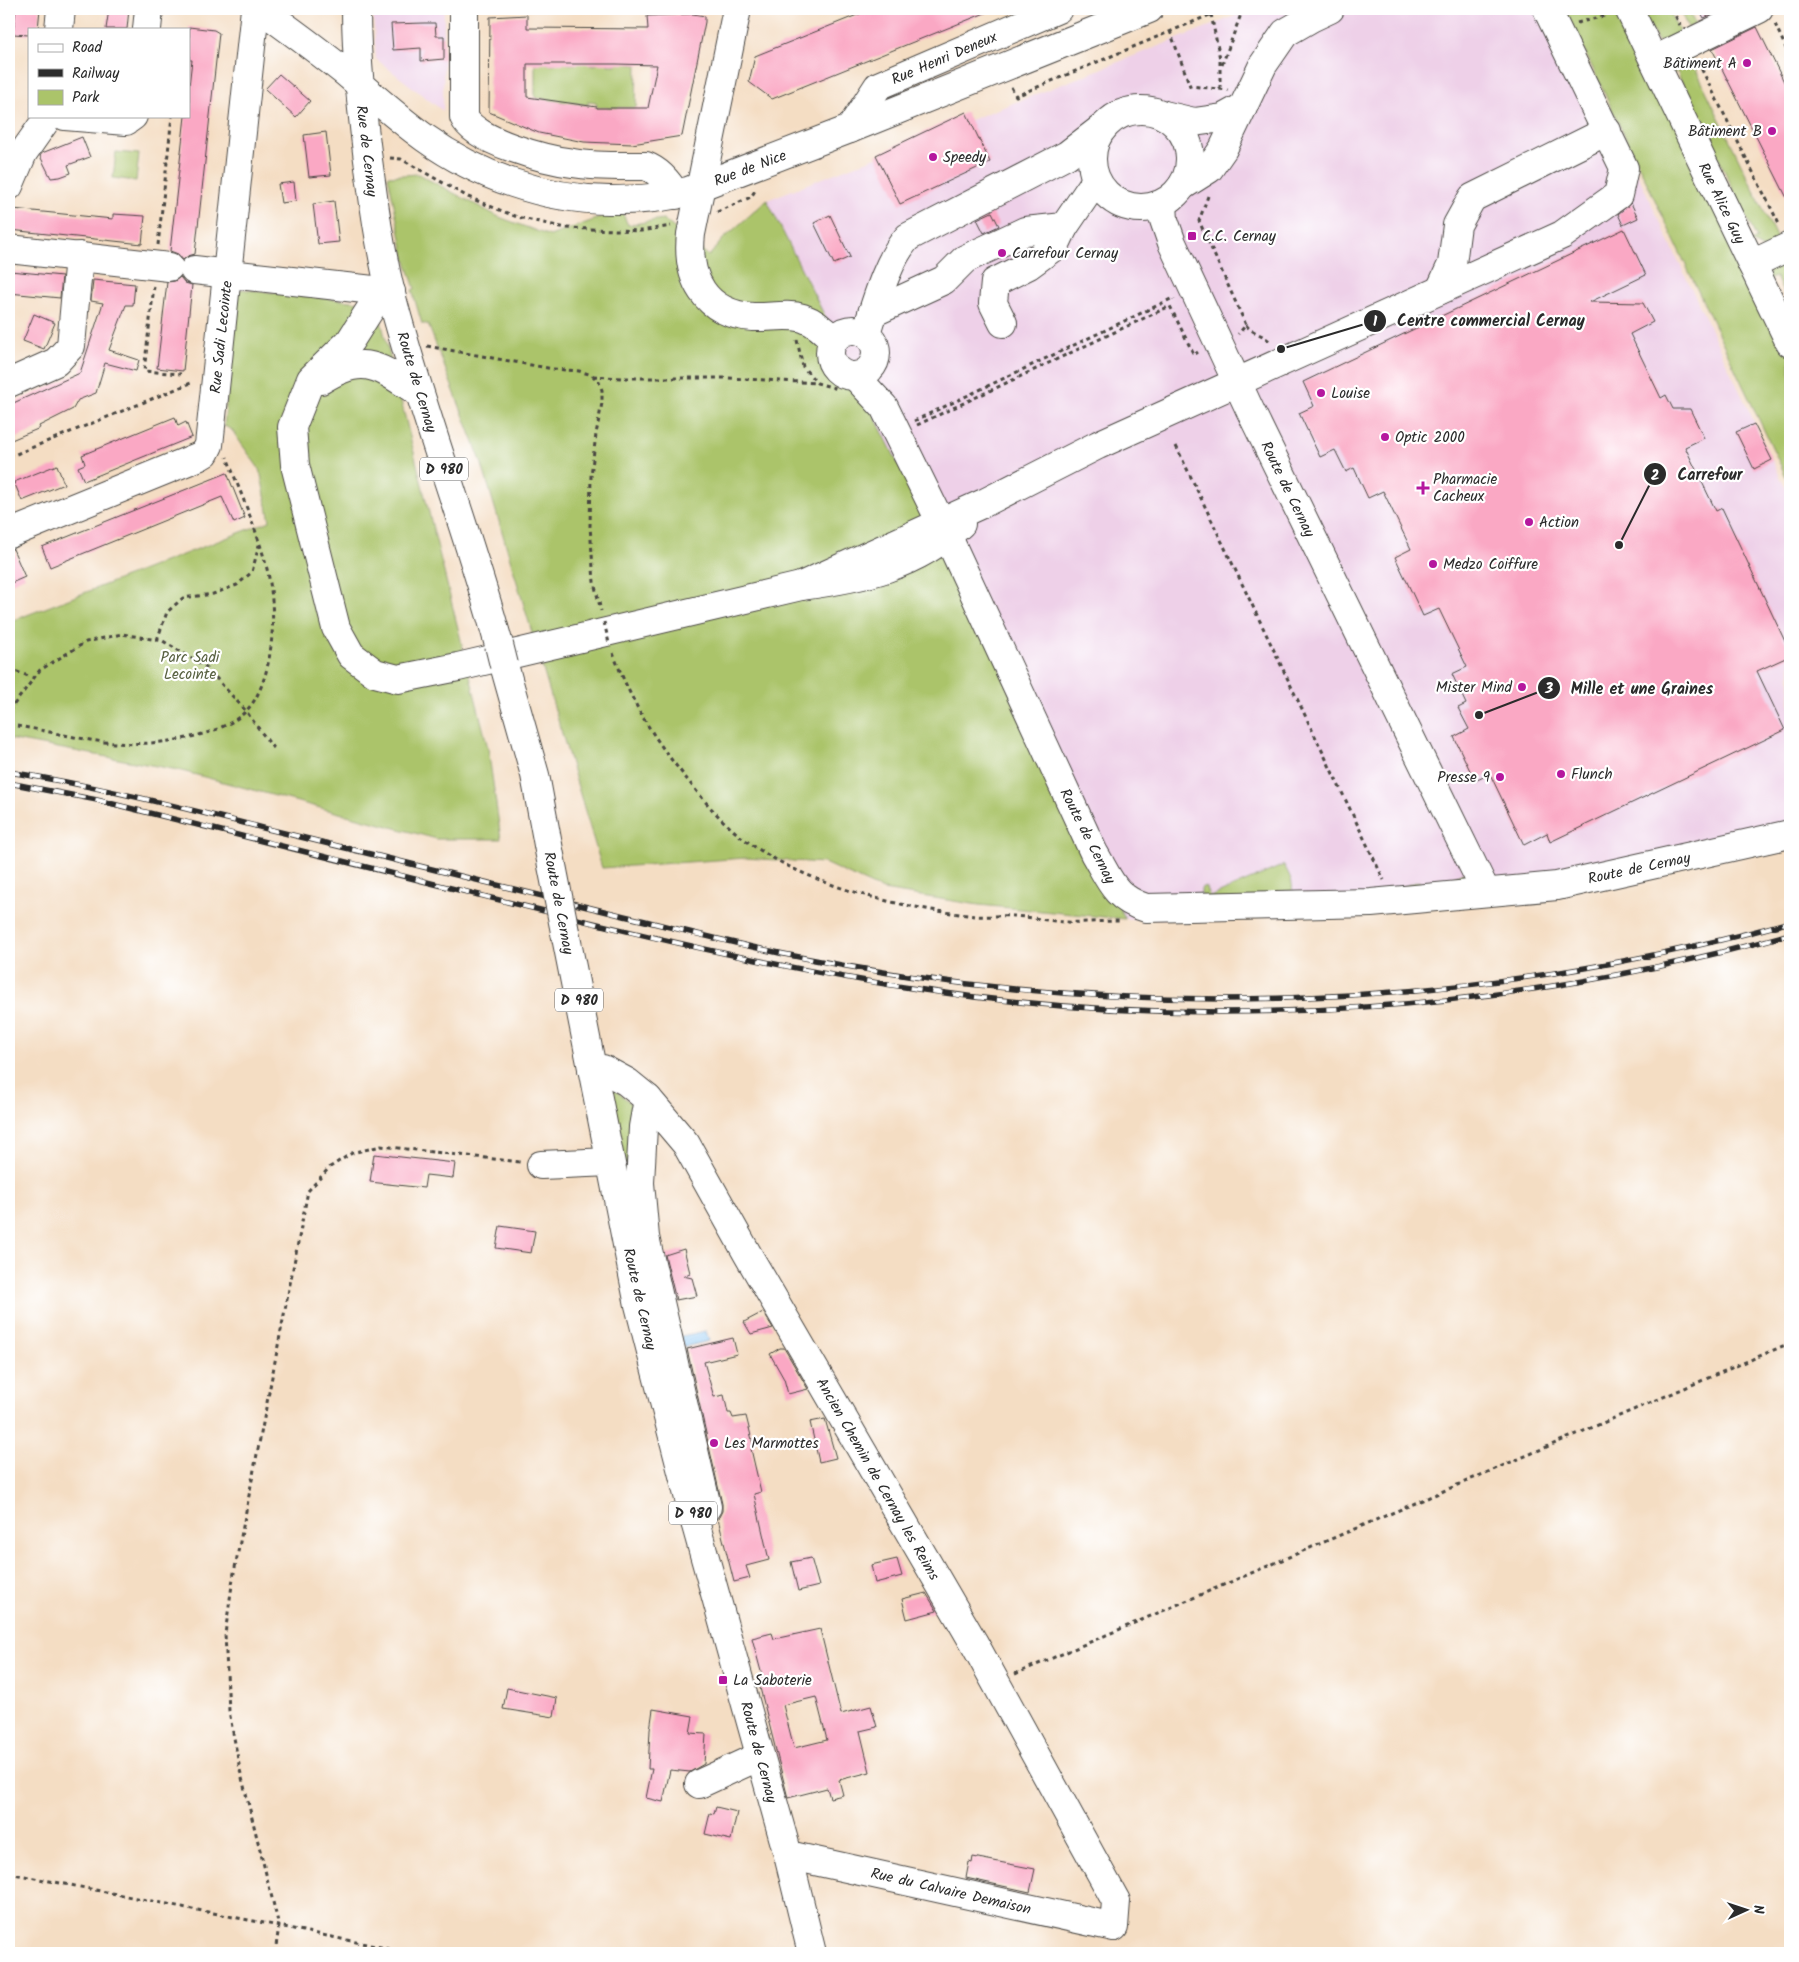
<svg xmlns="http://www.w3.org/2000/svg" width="1799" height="1962" font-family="Kalam,sans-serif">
<rect width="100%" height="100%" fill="#fff"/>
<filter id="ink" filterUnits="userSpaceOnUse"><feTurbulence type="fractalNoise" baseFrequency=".02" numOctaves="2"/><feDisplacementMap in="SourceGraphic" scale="10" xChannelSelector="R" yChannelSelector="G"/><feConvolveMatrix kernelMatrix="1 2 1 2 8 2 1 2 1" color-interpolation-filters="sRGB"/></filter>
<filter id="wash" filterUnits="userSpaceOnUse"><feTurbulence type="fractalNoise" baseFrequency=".0096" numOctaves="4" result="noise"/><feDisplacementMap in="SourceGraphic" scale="20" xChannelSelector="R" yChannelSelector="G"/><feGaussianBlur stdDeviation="1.12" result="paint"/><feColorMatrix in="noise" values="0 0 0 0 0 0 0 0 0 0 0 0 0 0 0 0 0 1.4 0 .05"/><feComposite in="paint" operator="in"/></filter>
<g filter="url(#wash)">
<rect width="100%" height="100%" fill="#f4ddc3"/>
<g fill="#eed0e8">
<path d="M373,9H444L443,111L376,59Z"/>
<path d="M1253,9H1560L1790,498V838L1351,914L1125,919L767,200Z"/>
<path d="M1694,9H1731L1701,24Z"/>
</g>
<g fill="#abc46a" stroke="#6b784a">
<path d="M1569,9H1623L1790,356V485L1565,10Z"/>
<path d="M1638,9H1668L1683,39L1659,42Z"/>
<path d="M1679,9H1688L1695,24L1688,28Z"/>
<path d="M1687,51L1779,243L1765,250L1751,242L1757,239L1677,72L1669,74L1671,59Z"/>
<path d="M535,59H548V64H556V60H568V64H576V60H588V64L596,65V60H608V65H616V60H628V64L637,65L636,108H597L596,102L588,101V105L535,98Z"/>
<path d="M116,152L139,154L136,181L113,178Z"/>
<path d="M418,174L499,217L550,236L621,210L628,225L663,219L709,256L723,239L767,200L1125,919L979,905L883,890L824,863L745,858L602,868L481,461L428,324H422L412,290L415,289L405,258L388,176Z"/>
<path d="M1786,258L1790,267V307L1776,277L1769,279V265Z"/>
<path d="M240,289L369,303L379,313L488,748L501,839H437L178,770L9,739V622L270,521L260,470L231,429L224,426L237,292Z"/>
<path d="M1284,865C1290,876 1299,891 1285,901H1205L1201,897V888L1205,886L1210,897Z"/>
<path d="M1467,871L1473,887L1375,897L1419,881L1425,892Z"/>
<path d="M611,1087L636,1107L635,1208L608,1092Z"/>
</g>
<path fill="#7bbef1" stroke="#53748e" d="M706,1331L709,1341L684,1347L681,1336Z"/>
<g id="blocks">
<g fill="#faa8c4" fill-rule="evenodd">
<path d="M16,9H40L38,29H29V35L13,34Z"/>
<path d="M109,9H129L127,29H106Z"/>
<path d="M872,9H995L772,99L749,82L755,56Z"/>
<path d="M1699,9H1724L1704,18Z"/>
<path d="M693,14L705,16V22L682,136L632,144L584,142L539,133L489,112L490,17L527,15V28L648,29L647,16ZM527,64H616L657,65L648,108H597V107L527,97Z"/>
<path d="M424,23H435L436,36H444V59L421,61V48L393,50L391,24Z"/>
<path d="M189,27L214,30L219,33L195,254L188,256L183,260L178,254L170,251L185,116H189V86L192,60H189Z"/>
<path d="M1757,27L1790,94V204L1712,49Z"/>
<path d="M279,74L310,101L296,117L265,89Z"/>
<path d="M966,112L990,162L900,204L876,155Z"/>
<path d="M326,132L331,175L309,177L304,135Z"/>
<path d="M82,137L90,157L68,165L71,173L60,177L51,178L40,156L42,153Z"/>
<path d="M294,182L296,201L281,203L278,184Z"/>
<path d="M334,201L339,242L318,244L313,204Z"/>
<path d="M1631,203L1638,218L1623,225L1618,214Z"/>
<path d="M13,209L113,219V214L145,216L142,244L10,230Z"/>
<path d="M992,212L999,226L984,233L977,219Z"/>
<path d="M830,215L850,257L834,264L814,223Z"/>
<path d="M1624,229L1646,275L1590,302L1643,303L1653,322L1630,334L1661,398L1666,395L1673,409H1690L1704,438L1685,447L1716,511L1722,508L1790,652V656L1757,671L1785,730L1550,842L1547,833L1524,845L1490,774L1475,781L1454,737L1469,729L1458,708L1466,704L1452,674L1467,667L1439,609L1423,616L1407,582L1395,557L1411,549L1383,491L1368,498L1354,468L1346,472L1335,450L1320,457L1299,413L1314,406L1303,382Z"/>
<path d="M10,271L62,276L60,298L9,293Z"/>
<path d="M180,277L185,283L192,285L183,371L157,368L167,282L175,281Z"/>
<path d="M93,280L135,284L133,305H126L109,350L139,360L136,371L105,363L96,393L78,400L73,409L39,426L40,428L9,441V405L80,373L103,303L91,301Z"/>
<path d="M34,314L55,323L44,349L23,341Z"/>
<path d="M175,417L178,426L186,422L192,437L84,481L78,467L85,464L82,455Z"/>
<path d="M1754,424L1772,460L1754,469L1736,432Z"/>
<path d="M57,465L64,484L22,501L14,482Z"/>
<path d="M227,473L245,518L234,523L222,497L50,567L42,547Z"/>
<path d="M9,549H13L25,577L9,584Z"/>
<path d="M374,1154L455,1163L453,1178L426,1175L424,1188L370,1182Z"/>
<path d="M500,1226L535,1231L531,1253L496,1248Z"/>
<path d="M684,1249L690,1273L683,1276L692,1278L697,1296L676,1300L665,1255Z"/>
<path d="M763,1312L773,1328L751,1334L744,1322Z"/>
<path d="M733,1338L737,1354L704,1362L714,1397L724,1395L728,1413H731L733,1418L746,1416L754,1448L751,1449L761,1492L754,1494L769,1560L746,1566L750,1578L734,1582L718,1519L722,1511V1504L687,1349Z"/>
<path d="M780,1348H784L808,1389L788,1394L784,1379L770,1354Z"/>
<path d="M825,1419L836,1458L819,1462L810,1422Z"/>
<path d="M811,1558L819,1586L798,1591L791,1562Z"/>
<path d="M897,1559L902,1576L875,1583L871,1565Z"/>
<path d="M926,1593L937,1611L907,1619L902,1599Z"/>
<path d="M820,1629L841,1714L871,1706L877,1727L860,1731L870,1772L839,1780L843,1795L830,1798L827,1788L788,1798L758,1680L763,1679L752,1638L772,1633L774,1639ZM816,1697L827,1740L794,1748L783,1705Z"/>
<path d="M507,1688L557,1698L554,1717L503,1709Z"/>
<path d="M653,1709L693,1716L690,1733L706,1734L704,1764L690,1772L670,1770L663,1802L646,1798L652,1769H648L650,1730Z"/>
<path d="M716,1807L737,1812L731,1840L705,1834L710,1813L714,1814Z"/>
<path d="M973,1857L1035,1869L1030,1892L966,1878L969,1862L972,1863Z"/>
</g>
</g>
</g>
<g filter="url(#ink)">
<use href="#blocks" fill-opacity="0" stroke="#494642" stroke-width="1"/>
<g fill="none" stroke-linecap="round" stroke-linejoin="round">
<defs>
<g id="minor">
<path d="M261,9C290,30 318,50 346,73C372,95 397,118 425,138C478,176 544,199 609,200C635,200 662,199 688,191L850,129L1149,9"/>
<path d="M464,9V117C474,141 547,160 573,163C597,167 622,166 646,166C659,171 669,183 676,195"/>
<path d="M737,9L691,234C686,278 705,314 753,317C769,318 787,313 803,318C815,322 825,331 833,340"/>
<path d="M1629,9L1790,343"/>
<path d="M59,29L61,9"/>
<path d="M147,29L149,9"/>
<path d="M1654,60L1759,9"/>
<circle cx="1141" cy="159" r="49"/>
<path d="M1164,115L1194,122L1223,118L1243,107"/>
<path d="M65,116L126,121L133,116"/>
<path d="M850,129L878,86L1058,9"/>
<path d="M9,186L23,153L49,116"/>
<path d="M1182,186L1209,169L1223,149L1263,65L1285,33L1311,18L1330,9"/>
<path d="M1163,204L1164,220L1172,243L1250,410L1486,892"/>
<path d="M9,249L169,267"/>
<path d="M1752,264L1790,246"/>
<path d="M194,270L391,292"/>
<path d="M1440,290L1452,264L1457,225L1472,198L1607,131"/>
<path d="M391,292L373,305L350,341L311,379L292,427L295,465L336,628L351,655L375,673L398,679L458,667L801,586C861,578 916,567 961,524"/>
<path d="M872,313L944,280L965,259L1025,231L1064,227L1096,180"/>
<path d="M1003,323L993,303L995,282L1029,265L1055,246L1064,227"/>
<circle cx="853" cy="353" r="23"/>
<path d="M866,333C875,305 888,258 908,237L1067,155L1102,128"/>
<path d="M855,376L884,407L948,537L1094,853C1110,880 1114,898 1146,908L1371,903L1557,886L1790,834"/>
<path d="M321,380C365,352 379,367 418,392"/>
<path d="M9,383L56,362L71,346L79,256"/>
<path d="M9,534L200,456L205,453L209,445L255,9"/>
<path d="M801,586L984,503L1098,445L1562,235L1618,195L1624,168L1547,9"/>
<path d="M592,1069H603L627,1082L648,1099L686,1144L748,1255L974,1643L1116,1901L1114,1927L788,1855"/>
<path d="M648,1099L643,1127L640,1183L645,1237L707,1507L695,1522"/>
<path d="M541,1165L610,1162"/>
<path d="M699,1784L760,1756"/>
</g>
<g id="major">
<path d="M356,9C356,67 363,125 371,182C376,220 382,257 391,294C422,413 467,527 499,645"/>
<path d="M504,665L535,775L548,845"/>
<path d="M565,932L639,1305L695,1522L788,1855L812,1953"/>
</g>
</defs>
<use href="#minor" stroke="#494642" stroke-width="30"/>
<use href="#major" stroke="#494642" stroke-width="30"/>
<g stroke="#494642" stroke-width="3" stroke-dasharray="4 4" stroke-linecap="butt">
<path d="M1672,9L1680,25"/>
<path d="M1211,14L1220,59V89"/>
<path d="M1577,23L1608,15"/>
<path d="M1775,24L1790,57"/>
<path d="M1170,31L1190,86L1228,90"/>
<path d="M1698,62L1780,226"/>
<path d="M1222,65L1243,9"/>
<path d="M1011,87L1016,96L1224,9"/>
<path d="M390,158L401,159L468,197L517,217L566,228L641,231L671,226"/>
<path d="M1208,196L1199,221L1246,325L1238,334"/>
<path d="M717,212L751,197L756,189"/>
<path d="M158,245L172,116"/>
<path d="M154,286L144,371L181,374"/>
<path d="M1246,325C1253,334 1264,334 1271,343"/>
<path d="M797,340L803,367L817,383L838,389"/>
<path d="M427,346L553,369L579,371L592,375L599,382L602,390V403L596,434L591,476L590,526L594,582L601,611"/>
<path d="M593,376L621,378H728L817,383"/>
<path d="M914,421L1173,298L1174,300"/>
<path d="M917,425L1170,306L1194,355L1198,352"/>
<path d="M1176,446L1384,880"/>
<path d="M9,457L191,383"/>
<path d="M157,640L167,612L183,598L213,594L237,585L252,572L259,545"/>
<path d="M613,653C630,699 651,735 682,773C701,797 720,821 744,839C806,886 900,908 976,916C988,917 1001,915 1013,916C1031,917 1049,921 1066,922C1084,923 1102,921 1119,921"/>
<path d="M9,669L34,678"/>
<path d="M9,711L40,670L86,642L122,634L163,641L206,667L246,711L275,751"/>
<path d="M9,725C44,729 78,740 114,743C151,746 220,739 247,710C273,682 276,619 270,583C262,540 242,498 227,457"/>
<path d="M1015,1674L1790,1343"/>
<path d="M9,1873L279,1926L409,1953"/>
<path d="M275,1953L279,1926L240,1770L229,1711L225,1634L233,1578L308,1191L330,1167L352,1153L381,1146L520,1162"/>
</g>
<use href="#minor" stroke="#fff" stroke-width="28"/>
<use href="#major" stroke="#fff" stroke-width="28"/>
<defs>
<g id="rail">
<path d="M9,772C99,786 187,809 276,831C388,858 500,886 612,913C671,927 730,943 789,955C1119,1023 1466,1012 1790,922"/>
<path d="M9,783L97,800C223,831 349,862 475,894C624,931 772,968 924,990C1205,1033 1516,1012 1790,934"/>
</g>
</defs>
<use href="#rail" stroke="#2b2b2b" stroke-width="5.5"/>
<use href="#rail" stroke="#fff" stroke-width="4" stroke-dasharray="11" stroke-linecap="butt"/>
<defs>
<g id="major-bridge">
<path d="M499,645L504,665"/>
<path d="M548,845L565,932"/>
</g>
</defs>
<use href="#major-bridge" stroke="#494642" stroke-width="30" stroke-linecap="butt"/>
<path stroke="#494642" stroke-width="3" stroke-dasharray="4 4" stroke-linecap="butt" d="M604,622L609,643"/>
<use href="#major-bridge" stroke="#fff" stroke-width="28"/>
</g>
</g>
<g fill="#b5179e" stroke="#fff" stroke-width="2">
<circle cx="1747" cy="63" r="5"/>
<circle cx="1772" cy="131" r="5"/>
<circle cx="933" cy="157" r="5"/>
<rect x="1187" y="231" width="10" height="10" rx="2.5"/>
<circle cx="1002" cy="253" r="5"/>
<circle cx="1321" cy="393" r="5"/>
<circle cx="1385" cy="437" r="5"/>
<path d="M1420.5 480.5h5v5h5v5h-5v5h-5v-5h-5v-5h5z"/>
<circle cx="1529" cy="522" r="5"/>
<circle cx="1433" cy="564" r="5"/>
<circle cx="1522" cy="687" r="5"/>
<circle cx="1561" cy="774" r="5"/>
<circle cx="1500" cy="777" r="5"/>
<circle cx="714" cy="1443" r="5"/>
<rect x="718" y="1675" width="10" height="10" rx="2.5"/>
</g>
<g text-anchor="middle" stroke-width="4.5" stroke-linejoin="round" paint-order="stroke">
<g fill="#fff" stroke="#6b6b6b" stroke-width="1">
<rect x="420" y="457.5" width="48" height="23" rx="4"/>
<rect x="555" y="988.5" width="48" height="23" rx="4"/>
<rect x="669" y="1501.5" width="48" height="23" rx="4"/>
</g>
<g font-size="14" font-weight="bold" fill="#2b2b2b">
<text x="444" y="474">D 980</text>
<text x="579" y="1005">D 980</text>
<text x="693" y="1518">D 980</text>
</g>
<g font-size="15" fill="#2b2b2b" stroke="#fff">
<text transform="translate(944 58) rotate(-23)" y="5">Rue Henri Deneux</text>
<text transform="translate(367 151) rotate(83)" y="5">Rue de Cernay</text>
<text transform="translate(750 168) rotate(-21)" y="5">Rue de Nice</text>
<text transform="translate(1722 203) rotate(64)" y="5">Rue Alice Guy</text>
<text transform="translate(221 337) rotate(-84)" y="5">Rue Sadi Lecointe</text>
<text transform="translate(417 382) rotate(73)" y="5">Route de Cernay</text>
<text transform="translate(1288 489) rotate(64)" y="5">Route de Cernay</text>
<text transform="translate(1088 836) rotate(63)" y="5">Route de Cernay</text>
<text transform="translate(1639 868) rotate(-12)" y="5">Route de Cernay</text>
<text transform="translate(559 903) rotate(79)" y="5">Route de Cernay</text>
<text transform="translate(640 1299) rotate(77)" y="5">Route de Cernay</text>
<text transform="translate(878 1479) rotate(60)" y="5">Ancien Chemin de Cernay les Reims</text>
<text transform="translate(759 1752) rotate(75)" y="5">Route de Cernay</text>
<text transform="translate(951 1891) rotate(13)" y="5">Rue du Calvaire Demaison</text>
</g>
<g font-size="15" fill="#2b2b2b" stroke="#fff" text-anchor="start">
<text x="1737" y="68" text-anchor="end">Bâtiment A</text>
<text x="1762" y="136" text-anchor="end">Bâtiment B</text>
<text x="943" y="162">Speedy</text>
<text x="1202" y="241">C.C. Cernay</text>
<text x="1012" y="258">Carrefour Cernay</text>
<text x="1331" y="398">Louise</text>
<text x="1395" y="442">Optic 2000</text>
<text x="1433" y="484">Pharmacie<tspan x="1433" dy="17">Cacheux</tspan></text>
<text x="1539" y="527">Action</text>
<text x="1443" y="569">Medzo Coiffure</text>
<text x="1512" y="692" text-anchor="end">Mister Mind</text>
<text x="1571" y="779">Flunch</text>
<text x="1490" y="782" text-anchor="end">Presse 9</text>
<text x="724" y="1448">Les Marmottes</text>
<text x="733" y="1685">La Saboterie</text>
</g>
<g font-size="15" fill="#586141" stroke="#fff">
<text x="190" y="662">Parc Sadi<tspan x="190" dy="17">Lecointe</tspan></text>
</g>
</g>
<path fill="none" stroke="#2b2b2b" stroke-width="2" d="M1281 349L1375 321M1619 545L1655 474M1479 715L1549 688"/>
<g fill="#2b2b2b" stroke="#fff" stroke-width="2">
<circle cx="1281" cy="349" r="5"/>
<circle cx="1619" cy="545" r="5"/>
<circle cx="1479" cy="715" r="5"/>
<circle cx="1375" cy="321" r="12"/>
<circle cx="1655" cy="474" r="12"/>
<circle cx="1549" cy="688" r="12"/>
</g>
<g font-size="15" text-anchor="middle" font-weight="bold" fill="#fff">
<text x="1375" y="326">1</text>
<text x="1655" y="480">2</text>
<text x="1549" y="693">3</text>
</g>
<g font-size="16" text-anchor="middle" font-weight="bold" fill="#2b2b2b" stroke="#fff" stroke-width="4.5" stroke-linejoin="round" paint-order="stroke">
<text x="1491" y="326">Centre commercial Cernay</text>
<text x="1710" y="480">Carrefour</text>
<text x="1642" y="694">Mille et une Graines</text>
</g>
<rect width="1799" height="1962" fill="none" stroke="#fff" stroke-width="30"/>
<rect x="28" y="28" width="162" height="90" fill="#ffffff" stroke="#aaaaaa"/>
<rect x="38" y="44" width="25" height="8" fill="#ffffff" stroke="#aaaaaa"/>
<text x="72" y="52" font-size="15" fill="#2b2b2b">Road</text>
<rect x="38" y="69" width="25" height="8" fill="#2b2b2b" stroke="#aaaaaa"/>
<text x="72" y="78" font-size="15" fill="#2b2b2b">Railway</text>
<rect x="38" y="90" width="25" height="15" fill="#abc46a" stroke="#aaaaaa"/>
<text x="72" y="102" font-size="15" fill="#2b2b2b">Park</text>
<g transform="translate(1746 1910) rotate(87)" stroke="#ffffff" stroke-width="4" paint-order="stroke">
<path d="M0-4L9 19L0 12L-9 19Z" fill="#2b2b2b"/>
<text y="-8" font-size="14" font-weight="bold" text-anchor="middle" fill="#2b2b2b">N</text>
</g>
</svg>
